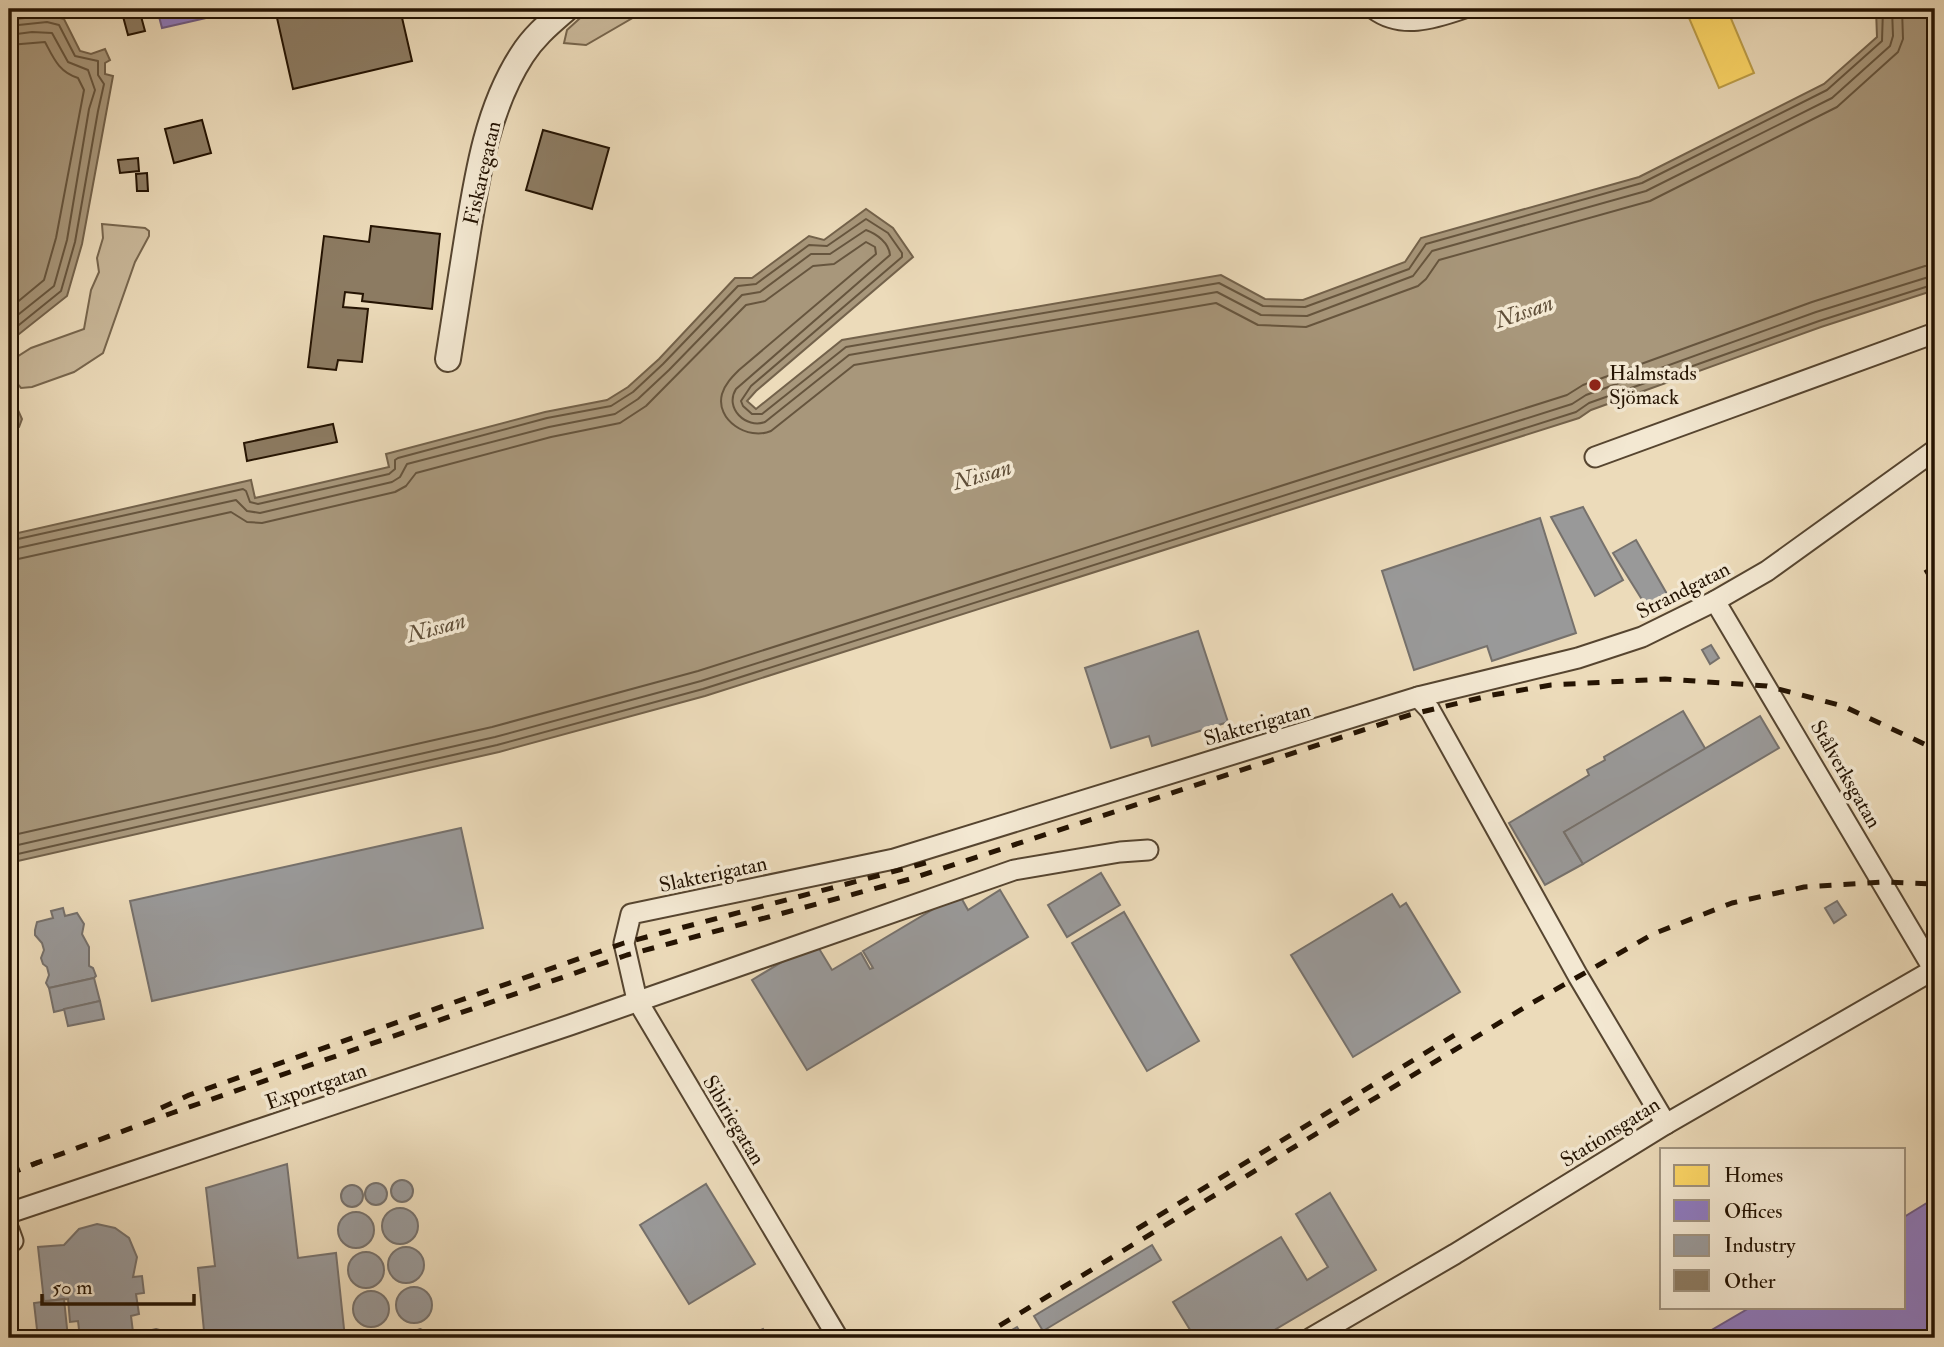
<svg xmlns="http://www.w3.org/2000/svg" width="1944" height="1347" font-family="'IM FELL Double Pica',serif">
<rect width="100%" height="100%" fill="#ecdbba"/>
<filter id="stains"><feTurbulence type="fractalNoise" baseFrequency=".00286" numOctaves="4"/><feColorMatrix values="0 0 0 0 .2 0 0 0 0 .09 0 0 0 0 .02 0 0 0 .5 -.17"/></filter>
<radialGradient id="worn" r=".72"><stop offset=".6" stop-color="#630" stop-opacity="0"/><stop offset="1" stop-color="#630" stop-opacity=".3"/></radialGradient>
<g fill="#cab99b" stroke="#77664e" stroke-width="2">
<path d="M590,9H648L586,45L564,43L567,30Z"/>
<path d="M102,224L145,228L149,231V236L135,262L103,353L74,372L32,387L21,388L15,381L9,362L31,348L84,329L91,290L99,272L97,258L103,238Z"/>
</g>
<g fill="#a8977b" stroke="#73624b" stroke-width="2">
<path d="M1876,9H1935V290L1821,327L1591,410L1579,418L705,696L499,752L9,863V535L251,480L255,498L389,467L386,454L545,412L607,400L628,387L659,359L735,278H752L809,236L824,240L866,209L893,228L913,257L756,391L747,401L756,409L842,340L1221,275L1265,299L1303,300L1405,262L1421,238L1639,177L1824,84L1877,37Z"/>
<path d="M48,15L64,19L80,51L91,54L105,49L110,60L105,63V74L113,76L82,244L67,296L9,342V20Z"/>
<path d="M9,390L22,419L19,427L9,431Z"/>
</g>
<path fill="#ffd966" stroke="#bd9e48" stroke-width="2" d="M1692,9H1727L1754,73L1719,88L1689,18L1695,15Z"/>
<g fill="#8e7cc3" stroke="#6e5c89" stroke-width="2">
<path d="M157,9H227L228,13L162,28Z"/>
<path d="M1935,1198V1338H1698L1751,1307H1904V1217Z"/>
</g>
<g fill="#999" stroke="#76716c" stroke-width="2">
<path d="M1583,507L1623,580L1595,596L1551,517Z"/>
<path d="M1540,518L1576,633L1492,661L1487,646L1414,670L1382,571Z"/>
<path d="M1636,540L1667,594L1646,606L1613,553Z"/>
<path d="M1198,631L1228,722L1152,746L1149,736L1111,748L1085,668Z"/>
<path d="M1711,645L1719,658L1710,664L1702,650Z"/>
<path d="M1683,711L1706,750L1564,832L1583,864L1545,885L1509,823L1589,775L1587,770L1605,760L1604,757Z"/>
<path d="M1760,716L1779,748L1583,864L1564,832Z"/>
<path d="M461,828L483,928L152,1001L130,901Z"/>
<path d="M1101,873L1120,905L1067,937L1048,905Z"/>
<path d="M1000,890L1028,937L807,1070L752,980L815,942L832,970L861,953L870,969L873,968L863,951L959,894L968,910Z"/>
<path d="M1392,894L1400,907L1406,903L1460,992L1353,1057L1291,955Z"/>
<path d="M1837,901L1846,915L1834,923L1825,908Z"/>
<path d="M63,908L65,916L77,913L84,924L82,934L89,947V966L93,968L96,976L94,978L49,988L46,983L49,975L47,967L43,964L41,958L44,950L42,943L35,935V930L37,922L53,918L51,911Z"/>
<path d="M1124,912L1199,1041L1147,1071L1072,943Z"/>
<path d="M94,978L100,1001L54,1012L49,988Z"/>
<path d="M100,1001L104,1019L68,1026L64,1009Z"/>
<path d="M287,1164L298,1258L336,1253L345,1338H215L214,1331H204L198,1268L215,1266L206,1188Z"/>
<circle cx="402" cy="1191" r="11"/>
<circle cx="376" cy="1194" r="11"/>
<path d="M706,1184L755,1264L689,1304L640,1225Z"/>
<circle cx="352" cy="1196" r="11"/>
<path d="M1330,1193L1376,1270L1261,1338H1195L1173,1302L1281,1237L1307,1280L1328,1267L1296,1214Z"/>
<circle cx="400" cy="1226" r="18"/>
<circle cx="356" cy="1230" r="18"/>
<path d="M97,1224L115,1228L129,1238L137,1257L133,1277L142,1276L144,1293L136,1294L139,1314L131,1316L133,1332L80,1338L78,1321L70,1322L68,1299L44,1301L38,1247L64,1245L79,1229Z"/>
<path d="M1152,1245L1161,1260L1043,1331L1034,1316Z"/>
<circle cx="406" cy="1265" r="18"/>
<circle cx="366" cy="1270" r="18"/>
<circle cx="414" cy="1305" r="18"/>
<circle cx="371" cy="1309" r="18"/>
<path d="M64,1299L68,1338H38L34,1303Z"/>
<path d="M1017,1327L1024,1338H998Z"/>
<path d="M156,1329L163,1331L171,1338H141L148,1331Z"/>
<path d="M420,1329L433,1335L434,1338H404L406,1334Z"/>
<path d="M763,1329L768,1338H743Z"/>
<path d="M377,1334L387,1338H365Z"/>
</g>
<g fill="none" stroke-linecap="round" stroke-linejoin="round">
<g stroke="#66553e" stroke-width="2">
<path d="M9,26L47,22L59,25L75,56L98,61V75L104,84L98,111L75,242L61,291L9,333"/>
<path d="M9,35L32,32L52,33L68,62L88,70L95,90L89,109L67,240L54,286L9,322"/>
<path d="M9,45L45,42C54,59 59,72 78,78L84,90L56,238L44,280L9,309"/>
<path d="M9,541L243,489L246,491L250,502L258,504L389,474L395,469V460L398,458L547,418L611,406L633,392L663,364L738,286L756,284L809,245L827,246L866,219L888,233L902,253V257L751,386L741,401L743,406L752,414H762L846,347L1219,283L1263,306L1305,307L1409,269L1426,244L1642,183L1827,90L1882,41L1883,9"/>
<path d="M9,550L236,500L247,511L260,513L392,482L400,477L407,464L549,427L615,414L638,399L669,370L742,295L760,292L811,254H830L866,230C877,234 889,243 890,255L736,389C724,408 746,429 765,422L849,355L1217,292L1261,315L1307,316L1413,276L1432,251L1646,191L1832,98L1890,46L1893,36L1892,9"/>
<path d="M9,561L231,512L247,522L262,523L395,492L406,486L416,473L551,437L620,423L646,406L746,305L765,301L813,266L834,264L866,242L875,247L876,254L739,370C732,377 725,384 722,394C715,420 748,441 771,431L854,365L1216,303L1258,325L1306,327L1418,286L1426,279L1439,260L1650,201L1837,107L1898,52L1903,39L1902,9"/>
<path d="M9,836L492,727L698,671L1567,395L1583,385L1812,302L1925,266L1935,265"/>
<path d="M9,847L495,737L701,681L1572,404L1586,395L1816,312L1935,275"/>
<path d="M9,856L497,745L703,689L1576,412L1589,403L1819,321L1935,284"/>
</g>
</g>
<g fill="#8c7b62" stroke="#241302" stroke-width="2">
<path d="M121,9H139L145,31L128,35Z"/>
<path d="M275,9H400L412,61L293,89Z"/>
<path d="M202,120L211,153L174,163L165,129Z"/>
<path d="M543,130L609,148L592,209L526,190Z"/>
<path d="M138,158L139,171L120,173L118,160Z"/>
<path d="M147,173L148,191H137L136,174Z"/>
<path d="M371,226L440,234L432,309L362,301L363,294L345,292L343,307L368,309L362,362L338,360L336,370L308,367L324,236L369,242Z"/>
<path d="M333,424L337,442L247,461L244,443Z"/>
<path d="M1935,565V588L1925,571Z"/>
</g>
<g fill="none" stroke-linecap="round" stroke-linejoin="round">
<defs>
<g id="minor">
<path d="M1374,9C1401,29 1433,19 1462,9"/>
<path d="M1595,457L1935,333"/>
<path d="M1715,601L1935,972"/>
<path d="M1418,697L1430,710L1578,976L1666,1124"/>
<path d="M9,1213L570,1025L1014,870L1120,852L1148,850"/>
<path d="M9,1230L13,1241"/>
<path d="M838,1338L637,1000L624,943L631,914L894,859L1418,697L1578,658L1642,637L1715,601L1767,571L1935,450"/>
<path d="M1311,1338L1455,1254L1666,1124L1935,969"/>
</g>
<path id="tertiary" d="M448,359C454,319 461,278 467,238C477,176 487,109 522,55C534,36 550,23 566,9"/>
</defs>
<use href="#minor" stroke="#564530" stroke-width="23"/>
<use href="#tertiary" stroke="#564530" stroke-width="28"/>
<use href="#minor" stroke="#f3e8d2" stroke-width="19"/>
<use href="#tertiary" stroke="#f3e8d2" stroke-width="24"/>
<g stroke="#241302" stroke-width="5" stroke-dasharray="12 12" stroke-linecap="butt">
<path d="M161,1108L189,1095L624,943L937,860"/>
<path d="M31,1165L172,1113L627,955L910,879L1409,715L1492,695L1551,685L1665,679L1767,686L1843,706L1935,749"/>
<path d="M9,1174L39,1162"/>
<path d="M1137,1229L1461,1031"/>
<path d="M979,1338L1532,1003L1653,934L1732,903L1804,887L1883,882L1935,884"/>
</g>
</g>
<circle fill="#8f2418" stroke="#f3e8d2" stroke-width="2.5" cx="1595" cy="385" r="7"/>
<g text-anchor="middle" stroke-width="7" stroke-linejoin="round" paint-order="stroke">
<g font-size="21" fill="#241302" stroke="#f3e8d2">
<text transform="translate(482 173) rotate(-77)" y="7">Fiskaregatan</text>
<text transform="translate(1683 590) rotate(-27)" y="7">Strandgatan</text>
<text transform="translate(1257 724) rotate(-16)" y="7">Slakterigatan</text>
<text transform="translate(1846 774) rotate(60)" y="7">Stålverksgatan</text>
<text transform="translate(713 874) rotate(-12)" y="7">Slakterigatan</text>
<text transform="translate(316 1086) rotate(-19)" y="7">Exportgatan</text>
<text transform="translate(734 1120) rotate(59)" y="7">Sibiriegatan</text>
<text transform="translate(1610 1132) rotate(-32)" y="7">Stationsgatan</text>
</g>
<g font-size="21" fill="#241302" stroke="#f3e8d2" text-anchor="start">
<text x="1609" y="380">Halmstads<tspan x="1609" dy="24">Sjömack</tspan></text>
</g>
<g font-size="23" font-style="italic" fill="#5f4e38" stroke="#f3e8d2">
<text transform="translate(1524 311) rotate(-19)" y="8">Nissan</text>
<text transform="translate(982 474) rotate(-16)" y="8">Nissan</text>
<text transform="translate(436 627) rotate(-15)" y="8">Nissan</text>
</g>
</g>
<rect width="1944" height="1347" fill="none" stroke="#ecdbba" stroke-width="35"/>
<rect x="10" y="10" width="1923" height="1326" fill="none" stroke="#241302" stroke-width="3.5"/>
<rect x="18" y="18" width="1909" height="1312" fill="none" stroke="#241302" stroke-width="2"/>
<rect x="1660" y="1148" width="245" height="161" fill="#f3e8d2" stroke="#a0937f" stroke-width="2"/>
<rect x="1674" y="1165" width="35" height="21" fill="#ffd966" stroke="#a0937f" stroke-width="2"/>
<text x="1724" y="1182" font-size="21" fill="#241302">Homes</text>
<rect x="1674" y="1200" width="35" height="21" fill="#8e7cc3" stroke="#a0937f" stroke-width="2"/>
<text x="1724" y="1218" font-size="21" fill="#241302">Offices</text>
<rect x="1674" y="1235" width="35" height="21" fill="#999999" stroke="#a0937f" stroke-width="2"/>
<text x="1724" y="1252" font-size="21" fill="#241302">Industry</text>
<rect x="1674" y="1270" width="35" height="21" fill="#8c7b62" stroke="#a0937f" stroke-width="2"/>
<text x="1724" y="1288" font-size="21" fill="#241302">Other</text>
<path d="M42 1294v10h152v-10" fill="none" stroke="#241302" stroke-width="3.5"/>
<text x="52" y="1294" font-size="21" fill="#241302" stroke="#f3e8d2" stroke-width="5" paint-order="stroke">50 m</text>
<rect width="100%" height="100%" filter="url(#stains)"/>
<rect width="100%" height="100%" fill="url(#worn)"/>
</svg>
